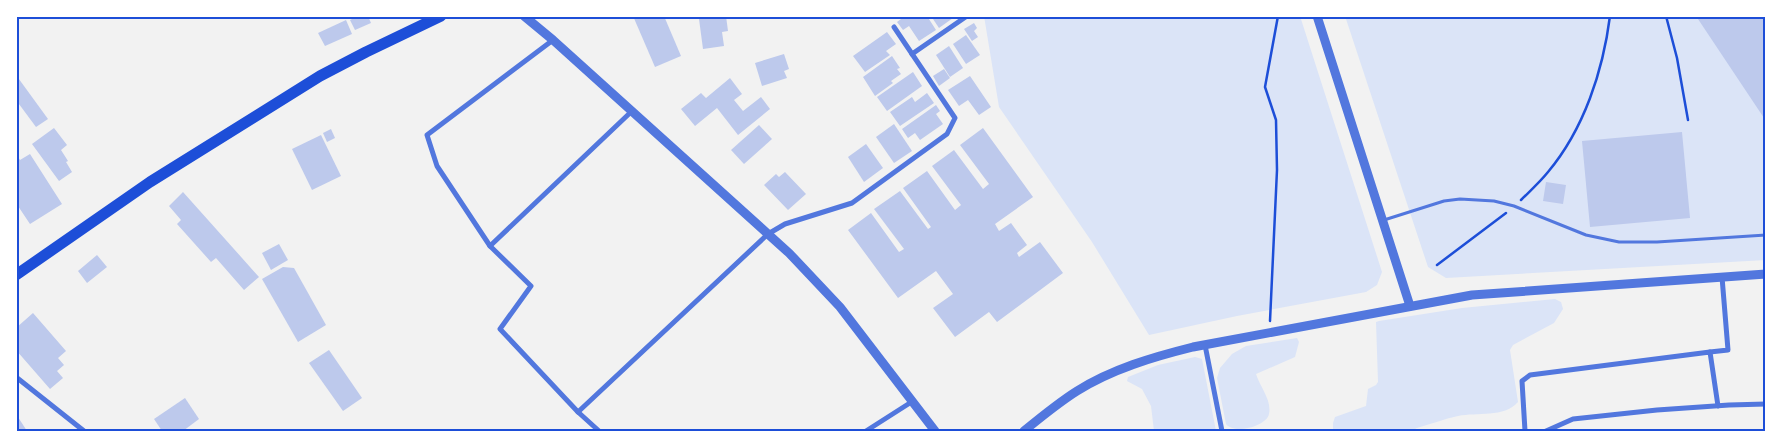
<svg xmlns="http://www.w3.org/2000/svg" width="1782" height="447" font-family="'Open Sans',sans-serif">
<rect width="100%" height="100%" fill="#f2f2f2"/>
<g fill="#dbe4f7">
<path d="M984,16H1300L1382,272L1377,285L1366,292L1237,316L1149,335L1092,242L999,107Z"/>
<path d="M1345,16H1766V260L1446,278L1428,267Z"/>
<path d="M1555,299L1561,302L1563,309L1554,323L1513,345L1510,350L1518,402C1504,418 1477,412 1458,416C1444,419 1431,424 1417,428L1411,431H1333V423L1335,417L1366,406L1368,389L1376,385L1378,382L1376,322L1379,321L1462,308Z"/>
<path d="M1297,338L1299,342L1295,357L1256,374C1260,387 1272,400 1269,414C1267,426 1234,435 1226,424L1217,378L1220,368L1232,354L1246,346Z"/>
<path d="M1195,357L1202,359L1216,431H1154L1151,406L1142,389L1127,381L1128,377L1158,365Z"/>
</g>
<g fill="#bdc9ec">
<path d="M358,16H368L371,23L355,30L350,20Z"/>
<path d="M633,16H664L681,56L655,67Z"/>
<path d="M704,16H726L728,31L722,32L724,46L703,49L699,19H704Z"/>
<path d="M905,16H927L936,30L919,41L909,26L903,30L897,22Z"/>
<path d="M931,16H952L953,18L939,28Z"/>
<path d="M1696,16H1766V121Z"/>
<path d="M346,20L352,34L325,46L318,33Z"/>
<path d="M974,23L977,28L974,31L978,37L972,41L964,29Z"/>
<path d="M887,32L896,44L886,51L890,55L865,72L853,56Z"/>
<path d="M966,35L980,55L966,64L953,44Z"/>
<path d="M949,46L963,68L950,77L936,55Z"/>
<path d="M784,54L789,69L784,71L787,78L762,86L755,63Z"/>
<path d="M892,56L900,68L897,69L901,74L891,81L893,83L875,96L863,77Z"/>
<path d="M944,69L950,78L939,86L933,76Z"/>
<path d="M913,72L922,86L887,111L877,97Z"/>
<path d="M16,75L48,119L36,127L16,100Z"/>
<path d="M970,76L991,107L979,115L968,100L959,106L948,90Z"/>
<path d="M730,78L742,94L734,100L743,111L761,97L770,109L738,135L717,108L695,126L681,109L701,93L706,98Z"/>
<path d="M927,93L934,103L900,126L890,112L912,97L915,102Z"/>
<path d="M936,105L940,111L936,114L943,124L920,140L915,133L908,138L902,129Z"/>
<path d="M894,124L912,151L894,163L876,137Z"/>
<path d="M759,125L772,139L744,164L731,150Z"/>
<path d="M54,128L67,145L61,150L68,161L66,162L72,172L59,181L32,144Z"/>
<path d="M983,128L1033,197L995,224L999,231L1011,223L1027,245L1017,253L1019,257L1040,242L1063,273L997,322L989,312L955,337L933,308L953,294L936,271L898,298L848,230L871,213L899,252L904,249L874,209L900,191L928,229L931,227L903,188L927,171L955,210L961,205L932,166L954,150L983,189L989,184L960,145Z"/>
<path d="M331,129L335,138L327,142L323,133Z"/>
<path d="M1682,132L1690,218L1590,227L1582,141Z"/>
<path d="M321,135L341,176L312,190L292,149Z"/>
<path d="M866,144L883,168L864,182L848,157Z"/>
<path d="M16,154L20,160L30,154L62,204L30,224L16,203Z"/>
<path d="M785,172L806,194L788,210L764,185L776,174L779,177Z"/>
<path d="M1546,182L1566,185L1563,204L1543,201Z"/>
<path d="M183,192L259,277L244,290L216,258L211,262L177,224L181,220L169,206Z"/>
<path d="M279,244L288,260L271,270L262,253Z"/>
<path d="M97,255L107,267L87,283L78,271Z"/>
<path d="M283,267L294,268L326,325L298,342L262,279Z"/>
<path d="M33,313L66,351L58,358L64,365L57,371L63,378L50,389L16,350V328Z"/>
<path d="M329,350L362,398L343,411L309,363Z"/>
<path d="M185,398L199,419L183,431H162L154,419Z"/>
<path d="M16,414L27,431H16Z"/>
</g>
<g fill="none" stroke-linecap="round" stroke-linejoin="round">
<g stroke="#1d4ed8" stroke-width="2.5">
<path d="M1666,16L1677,58L1688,120"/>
<path d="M1521,200C1530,191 1540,182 1548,172C1584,129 1603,71 1610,16"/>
<path d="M1437,265L1506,213"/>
<path d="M1270,321L1277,170L1276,120L1265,87L1278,16"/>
</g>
<path stroke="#5277de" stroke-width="3" d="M1384,220L1444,201L1460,199L1494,201L1514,206L1586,235L1619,242H1657L1766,235"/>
<g stroke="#5277de" stroke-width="5">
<path d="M553,40L427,135L437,166L490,246L531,286L500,329L578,412L599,431"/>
<path d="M912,54L967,16"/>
<path d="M490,246L632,111"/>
<path d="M1205,345L1222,431"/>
<path d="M1710,352L1728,350L1722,277"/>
<path d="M16,377L84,431"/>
<path d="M578,412L768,234L785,224L852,203L947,134L955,118L894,27"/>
<path d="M866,431L913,401"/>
<path d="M1525,431L1522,381L1530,375L1710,352L1718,406"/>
<path d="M1546,431L1573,419L1657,410L1729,405L1766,404"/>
</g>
<g stroke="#5277de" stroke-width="9">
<path d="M524,16L553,40L789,253L840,307L935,431"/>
<path d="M1317,16L1410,306"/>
<path d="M1024,431C1041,417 1058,403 1077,391C1112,369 1153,357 1193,347L1472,295L1766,274"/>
</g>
<path stroke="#1d4ed8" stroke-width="11" d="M16,275L150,182L320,76L366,52L441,16"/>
</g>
<rect width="1782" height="447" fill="none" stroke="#ffffff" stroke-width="35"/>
<rect x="18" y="18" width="1746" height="412" fill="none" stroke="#1d4ed8" stroke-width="2"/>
</svg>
